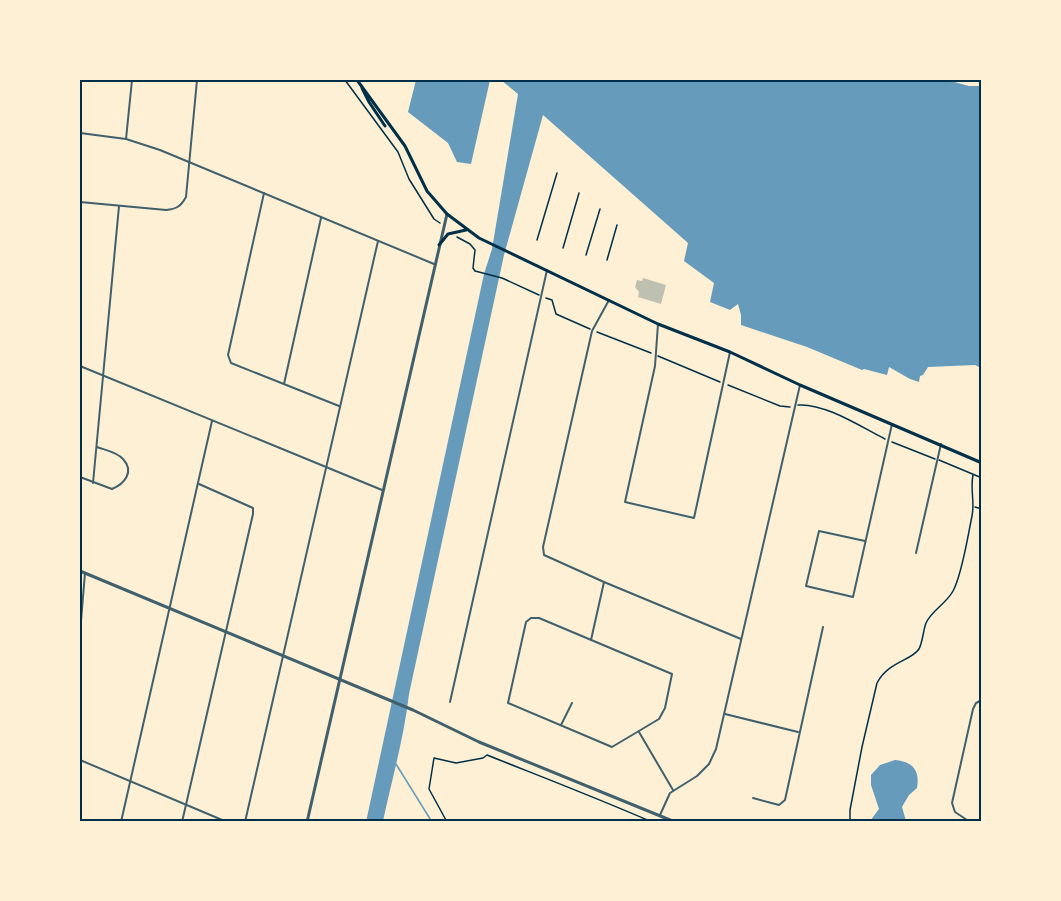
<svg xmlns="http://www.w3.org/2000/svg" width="1061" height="901" font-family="'Archivo Narrow',sans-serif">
<rect width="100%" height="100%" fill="#fdf0d5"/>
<g fill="#669bbc">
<path d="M416,80H490L471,164L457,162L448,143L408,112Z"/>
<path d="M501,80H947L969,86H981V368L975,365L928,367L923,375L920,376L919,382L910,379L889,367L887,375L864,369L862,370L807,347L741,325V315L738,304L730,310L710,302L714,283L684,261L688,243L543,115L504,255L409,694C404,738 392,779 383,821L366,822L484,274L492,249L518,94Z"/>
<path d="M895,760C913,762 920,770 917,788L909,795L902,807L906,821H870L879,809L871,785V775L880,765Z"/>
</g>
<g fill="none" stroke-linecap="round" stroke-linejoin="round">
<path stroke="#669bbc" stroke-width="1.5" d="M396,764L432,822"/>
</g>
<path fill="#bec0b2" d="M643,278L666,285L661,304L638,297L639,292L635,287L637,280L642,281Z"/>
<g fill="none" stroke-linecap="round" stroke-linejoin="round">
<g stroke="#003049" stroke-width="1.5">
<path d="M345,80L398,152L409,179L434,219L440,223"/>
<path d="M457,237L470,244L475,250L473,268L475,271L502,278L539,295"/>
<path d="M537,240L557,173"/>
<path d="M563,248L579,193"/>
<path d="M586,255L600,209"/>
<path d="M607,260L617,225"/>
<path d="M546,298L552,300L556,314L590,329"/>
<path d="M597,332L651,353"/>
<path d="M658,356L720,382"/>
<path d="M728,385L780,406L790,407"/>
<path d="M798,405C825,403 861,427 885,439"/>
<path d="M892,442L935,459"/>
<path d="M939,460L982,478"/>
<path d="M975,507L982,509"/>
<path d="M447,822L429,789L434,758L456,763L483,758L487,755C542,777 597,798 652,822"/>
<path d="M850,822V810L862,747L877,683C889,661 911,661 919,649C923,641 923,631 926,623C931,611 947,603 953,591C962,575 968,535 972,516C975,502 970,489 973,475"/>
</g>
<g stroke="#3f606c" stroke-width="2">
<path d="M80,133L126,139L160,150L434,264"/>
<path d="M126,139L132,80"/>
<path d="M264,193L228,355L231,363L339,406"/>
<path d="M80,202L166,210C177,209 181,206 186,197L197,80"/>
<path d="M609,300L592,331L543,547L544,555L604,582L741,639"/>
<path d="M658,324L655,366L625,502L694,518L730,352"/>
<path d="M80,366L382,490"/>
<path d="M284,384L321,218"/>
<path d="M80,477L112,489C124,484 135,472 123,459C117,452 105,450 97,447"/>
<path d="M93,483L119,206"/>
<path d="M865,541L819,531L806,586L853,597L892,424"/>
<path d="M916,553L941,444"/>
<path d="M531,618H539L672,674L665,708L659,719L612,747L508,703L526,622Z"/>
<path d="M80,633L85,573"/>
<path d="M591,640L604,582"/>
<path d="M450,702L547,270"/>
<path d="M725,714L798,732"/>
<path d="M561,725L572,703"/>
<path d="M639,732L673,790"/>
<path d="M80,760L227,822"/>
<path d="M753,798L779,805L785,800L823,627"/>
<path d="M660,815L670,793L697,776L709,764L716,749L800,385"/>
<path d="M121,822L212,421"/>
<path d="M182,822L253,514V508L199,484"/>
<path d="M245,822L378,241"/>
<path d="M970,822L955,812L952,803L973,709L976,703L982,700"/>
</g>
<g stroke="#3f606c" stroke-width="3">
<path d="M80,571L413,710L479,742L675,822"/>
<path d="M307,822L447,214"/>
</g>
<g stroke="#003049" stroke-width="3">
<path d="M357,80L405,146L427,191L447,214L479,238L658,324L730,352L800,385L982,463"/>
<path d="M362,88L369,102L385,126"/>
<path d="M439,245L448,234L466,230"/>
</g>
</g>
<rect width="1061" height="901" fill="none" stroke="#fdf0d5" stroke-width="162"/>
<rect x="81" y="81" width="899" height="739" fill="none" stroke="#003049" stroke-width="2"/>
</svg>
